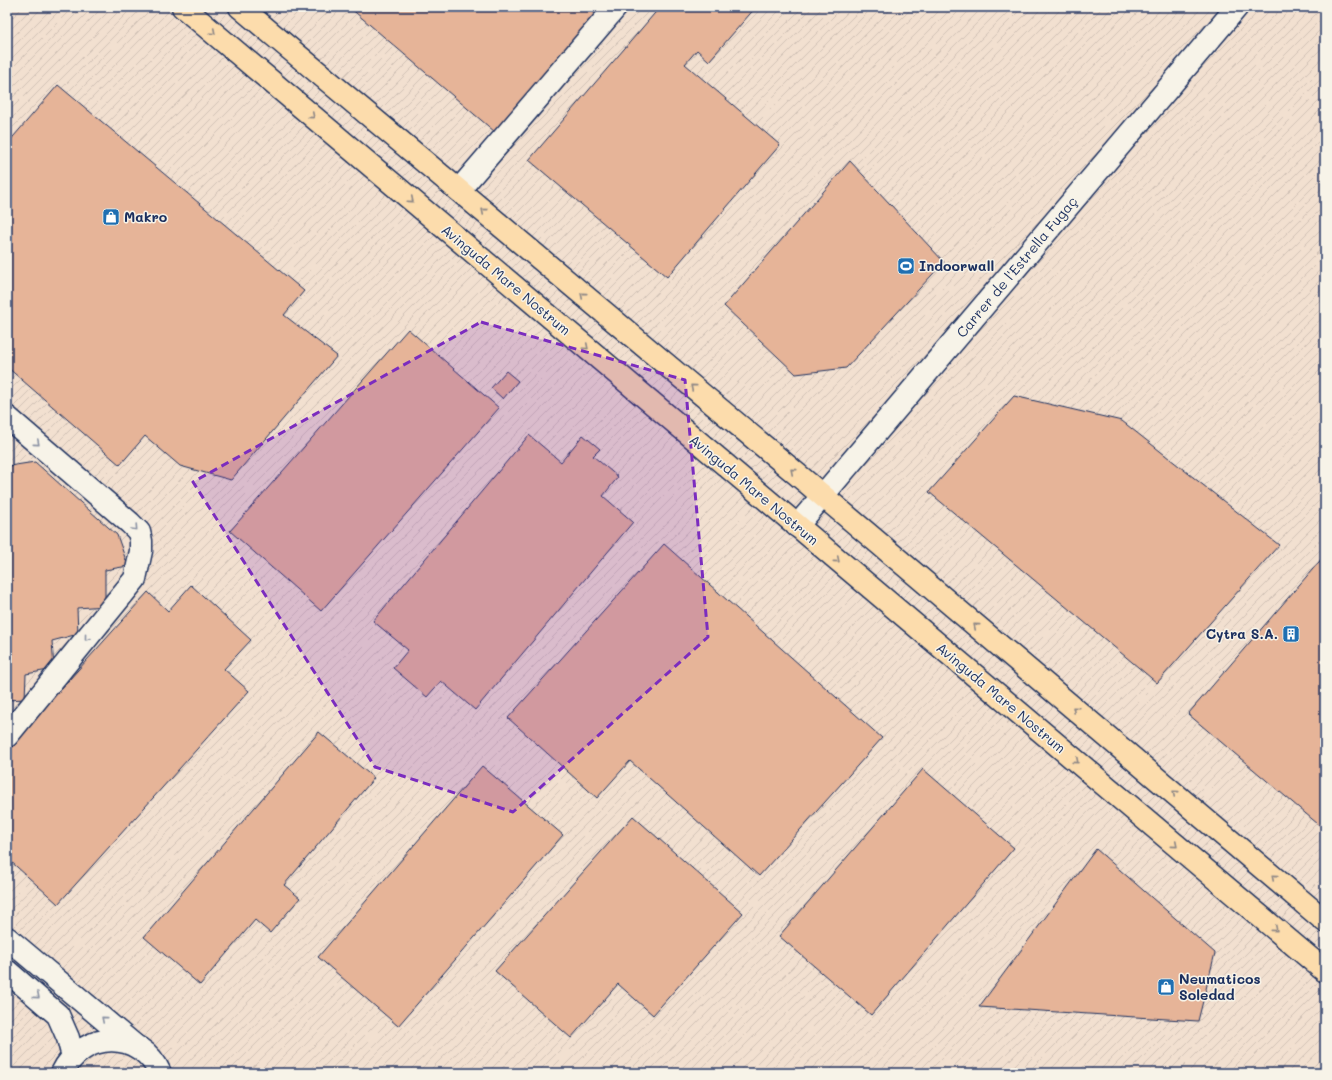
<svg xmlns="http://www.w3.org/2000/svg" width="1332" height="1080" font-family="Mali,sans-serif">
<defs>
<pattern id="industrial-furrows" width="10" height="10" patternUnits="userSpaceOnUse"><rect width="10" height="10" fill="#f2e0d0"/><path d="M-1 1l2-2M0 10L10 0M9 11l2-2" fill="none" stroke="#cfc0b5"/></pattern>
</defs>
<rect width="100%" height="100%" fill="#f7f3e8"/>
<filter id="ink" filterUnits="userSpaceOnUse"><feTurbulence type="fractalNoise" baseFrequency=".025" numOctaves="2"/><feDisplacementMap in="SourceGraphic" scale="8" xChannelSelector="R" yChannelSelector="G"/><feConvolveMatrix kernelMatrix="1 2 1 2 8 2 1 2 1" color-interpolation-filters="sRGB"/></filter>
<g filter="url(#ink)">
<rect fill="url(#industrial-furrows)" x="7" y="7" width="1318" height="1066"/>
<g fill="#e6b498" stroke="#1b2f5e">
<path d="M349,7H602L495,132Z"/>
<path d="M660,7H756L709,61L697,50L685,64L780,145L667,277L529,160Z"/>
<path d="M58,85L304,291L284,315L337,356L231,480L180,466L145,436L120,465L7,367V144Z"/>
<path d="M850,161L944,262L846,368L796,374L724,306Z"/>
<path d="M408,329L499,408L321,611L230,531Z"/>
<path d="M506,371L518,381L503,399L491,388Z"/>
<path d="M1014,396L1122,421L1279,545L1157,683L929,492Z"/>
<path d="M529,435L561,462L583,435L600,449L593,456L618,477L603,496L633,522L475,710L441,681L427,697L393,668L408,650L373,621Z"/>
<path d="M35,462L117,535L128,566L105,570V606L77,608L78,634L52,641L54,669L26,674L25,699L7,700V495L10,494L9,466Z"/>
<path d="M664,544L882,738L759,876L630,761L597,798L508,718Z"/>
<path d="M1325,555V830L1188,714Z"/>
<path d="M191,585L251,640L224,669L249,691L58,904L7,858V749L148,592L168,611Z"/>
<path d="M319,732L374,778L284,885L300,898L270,933L255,920L200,985L144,937Z"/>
<path d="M482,766L563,835L398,1026L318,957Z"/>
<path d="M923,769L1014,848L871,1015L779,936Z"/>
<path d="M633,816L743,913L653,1015L618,984L571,1038L495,971Z"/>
<path d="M1096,849L1215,953L1198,1021L979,1007Z"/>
</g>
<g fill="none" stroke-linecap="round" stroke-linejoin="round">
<defs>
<g id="minor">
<path d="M459,190L616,7"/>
<path d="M7,417L130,523L139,532L141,541V551L135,579L7,736"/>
<path d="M797,526L1237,7"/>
<path d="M7,938L134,1045"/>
<path d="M7,971L58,1015L68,1038L73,1057"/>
<path d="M62,1073C83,1030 140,1029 160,1073"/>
</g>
<g id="major">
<path d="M183,7L1325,971"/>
<path d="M240,7L823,496L1325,921"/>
</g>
</defs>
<use href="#minor" stroke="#1b2f5e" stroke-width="25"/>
<use href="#major" stroke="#1b2f5e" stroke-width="25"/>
<use href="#minor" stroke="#f7f3e8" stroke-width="22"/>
<use href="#major" stroke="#fcdcac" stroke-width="22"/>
</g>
<defs><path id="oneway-chevron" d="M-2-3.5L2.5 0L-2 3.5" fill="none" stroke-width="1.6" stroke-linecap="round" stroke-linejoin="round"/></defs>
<g stroke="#8c8685">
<use href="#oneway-chevron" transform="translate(213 32) rotate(40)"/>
<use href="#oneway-chevron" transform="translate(312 116) rotate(40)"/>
<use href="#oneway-chevron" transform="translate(411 200) rotate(40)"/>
<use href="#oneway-chevron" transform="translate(484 211) rotate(-140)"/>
<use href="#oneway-chevron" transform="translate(583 295) rotate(-140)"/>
<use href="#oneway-chevron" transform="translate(586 347) rotate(40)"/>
<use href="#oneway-chevron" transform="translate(693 387) rotate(-140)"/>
<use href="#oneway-chevron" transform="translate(793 471) rotate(-140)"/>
<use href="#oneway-chevron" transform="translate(837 560) rotate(40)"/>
<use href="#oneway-chevron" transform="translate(976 626) rotate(-140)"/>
<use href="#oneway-chevron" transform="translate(1075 709) rotate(-140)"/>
<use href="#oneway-chevron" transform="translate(1076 761) rotate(40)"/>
<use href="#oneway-chevron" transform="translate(1175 793) rotate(-140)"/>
<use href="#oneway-chevron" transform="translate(1175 845) rotate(40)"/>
<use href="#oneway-chevron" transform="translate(1274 877) rotate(-140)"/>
<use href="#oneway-chevron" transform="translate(1275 929) rotate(40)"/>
</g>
<g stroke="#8991a3">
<use href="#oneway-chevron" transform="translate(37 443) rotate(41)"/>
<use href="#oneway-chevron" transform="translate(135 528) rotate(47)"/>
<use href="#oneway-chevron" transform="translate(87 638) rotate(129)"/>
<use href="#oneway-chevron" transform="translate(37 996) rotate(40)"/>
<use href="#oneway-chevron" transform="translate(104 1019) rotate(-140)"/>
</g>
</g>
<path fill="#7b2cbf" fill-opacity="0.2" stroke="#7b2cbf" stroke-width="3" stroke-dasharray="8 5" stroke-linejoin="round" d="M481,322L685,380L708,637L513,812L375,767L193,482Z"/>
<defs>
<symbol id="shop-square" viewBox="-11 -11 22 22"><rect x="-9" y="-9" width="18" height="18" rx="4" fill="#1f6fb2" stroke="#f7f3e8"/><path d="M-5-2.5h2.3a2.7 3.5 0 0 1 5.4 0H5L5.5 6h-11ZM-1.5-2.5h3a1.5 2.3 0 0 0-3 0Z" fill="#fff"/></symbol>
<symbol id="stadium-square" viewBox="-11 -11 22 22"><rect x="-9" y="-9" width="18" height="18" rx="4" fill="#1f6fb2" stroke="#f7f3e8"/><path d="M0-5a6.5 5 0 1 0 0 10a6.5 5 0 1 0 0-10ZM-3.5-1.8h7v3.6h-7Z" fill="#fff"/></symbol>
<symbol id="building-square" viewBox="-11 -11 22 22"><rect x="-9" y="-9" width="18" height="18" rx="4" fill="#1f6fb2" stroke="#f7f3e8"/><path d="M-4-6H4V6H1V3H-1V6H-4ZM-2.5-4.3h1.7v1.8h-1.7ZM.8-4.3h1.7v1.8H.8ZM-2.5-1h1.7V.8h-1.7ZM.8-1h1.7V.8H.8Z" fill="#fff"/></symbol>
</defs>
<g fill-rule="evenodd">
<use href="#shop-square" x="101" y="207" width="20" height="20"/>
<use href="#stadium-square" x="896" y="256" width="20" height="20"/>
<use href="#building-square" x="1281" y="624" width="20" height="20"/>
<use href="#shop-square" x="1156" y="977" width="20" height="20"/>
</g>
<g text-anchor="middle" stroke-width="3" stroke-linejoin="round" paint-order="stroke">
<g font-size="14" font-weight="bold" fill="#1b2f5e" stroke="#f7f3e8" text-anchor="start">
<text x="124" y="222">Makro</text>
<text x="919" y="271">Indoorwall</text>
<text x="1278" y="639" text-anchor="end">Cytra S.A.</text>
<text x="1179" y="984">Neumaticos<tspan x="1179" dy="16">Soledad</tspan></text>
</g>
<g font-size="14" fill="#1b2f5e" stroke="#f7f3e8">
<text transform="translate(1017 267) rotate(-50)" y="5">Carrer de l'Estrella Fugaç</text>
<text transform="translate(506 280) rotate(40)" y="5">Avinguda Mare Nostrum</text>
<text transform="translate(754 490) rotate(40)" y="5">Avinguda Mare Nostrum</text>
<text transform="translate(1001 698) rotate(40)" y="5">Avinguda Mare Nostrum</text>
</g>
</g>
<rect width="1332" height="1080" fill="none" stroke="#f7f3e8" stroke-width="24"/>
<rect x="12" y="12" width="1308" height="1056" fill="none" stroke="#1b2f5e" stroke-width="1.5" filter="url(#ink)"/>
</svg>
